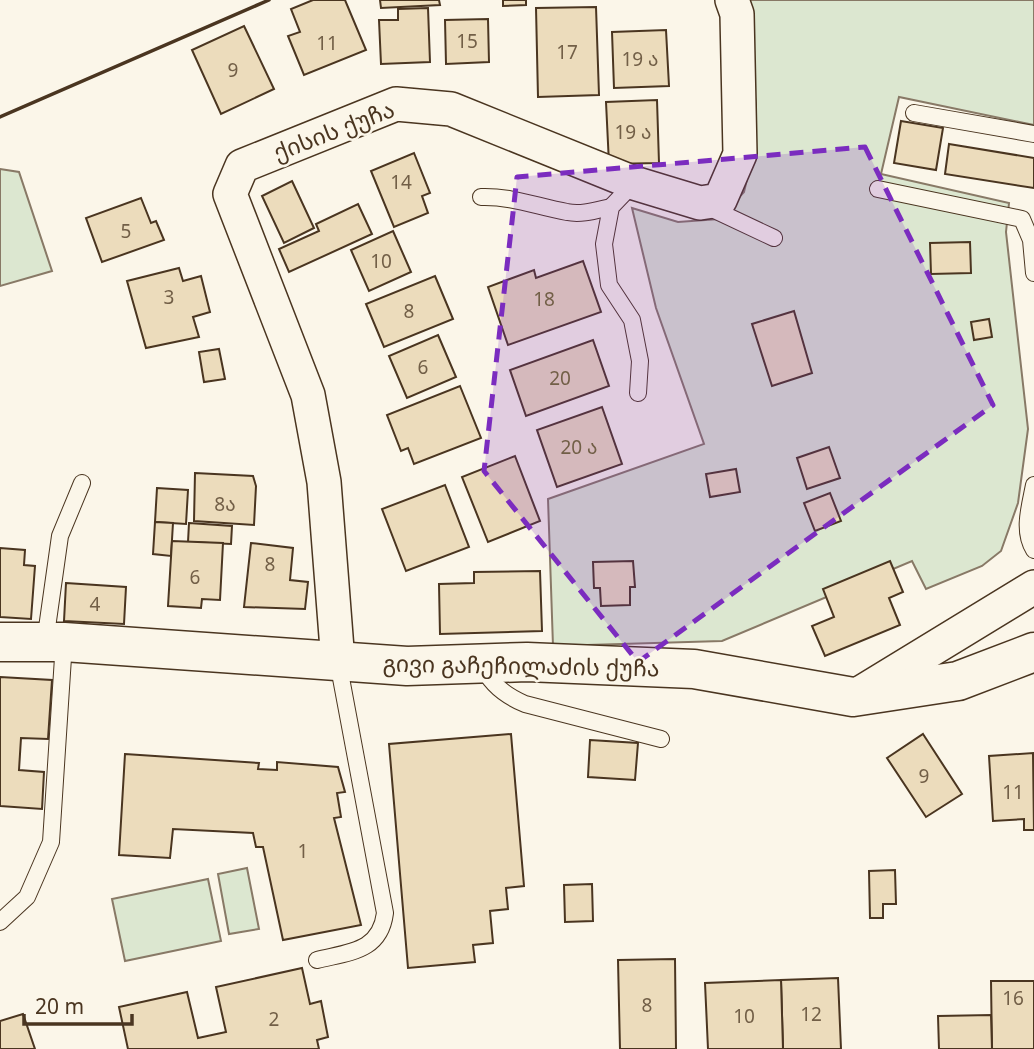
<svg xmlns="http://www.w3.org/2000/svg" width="1034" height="1049" font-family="Georgia,'Noto Sans Georgian',serif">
<rect width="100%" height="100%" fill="#fbf6e9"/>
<g fill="#dce7d0" stroke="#887966" stroke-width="2">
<path d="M743,0H1034V125L899,97L881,174L1009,203L1006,232L1028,429L1018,503L1001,551L982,566L926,589L912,561L722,641L553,646L548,499L704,444L656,308L632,208L678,222L719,219L744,192L755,145L756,105Z"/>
<path d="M0,169L19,172L52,271L0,286Z"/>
<path d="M247,868L259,929L229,934L218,874Z"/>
<path d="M208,879L221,941L125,961L112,899Z"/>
</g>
<g fill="#ecdcbc" stroke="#4a3520" stroke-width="2">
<path d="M313,0H345L366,50L304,75L288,36L300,32L291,9Z"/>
<path d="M380,0H439L440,5L381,8Z"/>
<path d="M503,0H526V5L503,6Z"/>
<path d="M596,7L599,95L538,97L536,8Z"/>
<path d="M428,8L430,62L381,64L379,20H398V9Z"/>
<path d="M488,19L489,62L446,64L445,20Z"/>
<path d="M244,26L274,89L221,114L192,50Z"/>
<path d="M666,30L669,86L614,88L612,32Z"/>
<path d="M657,100L659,163L609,164L606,102Z"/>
<path d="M901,121L943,128L936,170L894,163Z"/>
<path d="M949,144L1034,158V188L945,174Z"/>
<path d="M414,153L430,193L422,196L428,213L394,227L371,171Z"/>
<path d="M292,181L314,228L284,243L262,196Z"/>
<path d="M141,198L151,223L156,221L164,240L102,262L86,218Z"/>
<path d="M358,204L372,234L289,272L279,249L319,231L316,224Z"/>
<path d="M393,231L411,272L369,291L351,250Z"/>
<path d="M970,242L971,273L931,274L930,243Z"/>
<path d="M583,261L601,312L508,345L488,287L534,270L536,278Z"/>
<path d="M179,268L183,281L201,276L210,312L193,317L199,337L146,348L127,281Z"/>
<path d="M435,276L453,319L384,347L366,304Z"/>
<path d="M794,311L812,373L772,386L752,324Z"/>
<path d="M989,319L992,337L974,340L971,322Z"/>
<path d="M438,335L456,377L407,398L389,356Z"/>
<path d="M593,340L609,386L526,416L510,370Z"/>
<path d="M219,349L225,379L204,382L199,352Z"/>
<path d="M460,386L481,438L414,464L408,448L401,451L387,415Z"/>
<path d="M602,407L622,464L557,487L537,430Z"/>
<path d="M829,447L840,478L807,489L797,458Z"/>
<path d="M515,456L540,521L488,542L462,477Z"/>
<path d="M736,469L740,492L710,497L706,474Z"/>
<path d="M195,473L253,476L256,486L254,525L194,521Z"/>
<path d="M445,485L469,547L406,571L382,509Z"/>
<path d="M157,488L188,490L186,524L155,522Z"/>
<path d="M830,493L841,521L815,531L804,503Z"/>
<path d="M155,522L173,523L171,556L153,554Z"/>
<path d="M189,523L232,526L231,544L188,542Z"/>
<path d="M172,541L223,543L220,600L202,599L201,608L168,606Z"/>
<path d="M251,543L293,548L290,580L308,582L305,609L244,607Z"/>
<path d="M0,548L25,550L24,565L35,566L31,619L0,617Z"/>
<path d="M633,561L635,587H630V605L601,606L600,588H594L593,562Z"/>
<path d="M890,561L903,592L889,598L900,625L825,656L812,626L834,617L823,589Z"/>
<path d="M540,571L542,631L440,634L439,584L474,583V572Z"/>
<path d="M66,583L126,587L124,624L64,621Z"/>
<path d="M0,677L52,680L48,739L21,738L19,770L44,772L42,809L0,806Z"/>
<path d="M511,734L524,886L506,888L508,909L490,911L493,943L473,945L475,962L408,968L389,744Z"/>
<path d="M923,734L962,794L926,817L887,758Z"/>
<path d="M590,740L638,743L635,780L588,777Z"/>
<path d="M1033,753L1034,830H1024V819L993,821L989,756Z"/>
<path d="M125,754L259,763L258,769L277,770V762L338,767L345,792L337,793L341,817L334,818L361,925L283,940L263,847H256L253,833L173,829L170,858L119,855Z"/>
<path d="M895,870L896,904H883V918H870L869,871Z"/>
<path d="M592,884L593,921L565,922L564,885Z"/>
<path d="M675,959L676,1049H620L618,960Z"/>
<path d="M302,968L310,1004L321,1001L328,1037L317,1040L319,1049H128L119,1007L187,992L198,1038L226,1032L216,987Z"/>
<path d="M838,978L841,1049H783L781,980Z"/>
<path d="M781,980L783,1049H708L705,983Z"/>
<path d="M991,981H1034V1049H992Z"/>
<path d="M23,1014L35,1049H0V1021Z"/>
<path d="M991,1015L992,1049H939L938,1016Z"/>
</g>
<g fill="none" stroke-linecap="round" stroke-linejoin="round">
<defs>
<g id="service">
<path d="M914,113L1034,134"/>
<path d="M634,183L611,207L604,244L609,285L632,320L640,361L638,393"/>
<path d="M878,189L1022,219L1031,240L1034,273"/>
<path d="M481,197C512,196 538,207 567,212C582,215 597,210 611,207"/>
<path d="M706,206L774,238"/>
<path d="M1034,485C1030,506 1022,531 1034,550"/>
<path d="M45,642L60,536L82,483"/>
<path d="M482,665C490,684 506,696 525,704L661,739"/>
<path d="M0,922L27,897L51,842L64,642"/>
<path d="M317,960C349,952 380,952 385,913L338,662"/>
</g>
<g id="minor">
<path d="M338,662L324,482L308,395L230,194L242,166L396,104L451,109L634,183L700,203L720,200L740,154L737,14L732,0"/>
<path d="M857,695L1034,587"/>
</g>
<path id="tertiary" d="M0,642H64L407,666L527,662L694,669L853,697L958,681L1034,652"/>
</defs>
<use href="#service" stroke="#4a3520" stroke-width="18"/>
<use href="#minor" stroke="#4a3520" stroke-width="36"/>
<use href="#tertiary" stroke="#4a3520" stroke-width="41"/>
<use href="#service" stroke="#fbf6e9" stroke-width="16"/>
<use href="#minor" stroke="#fbf6e9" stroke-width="33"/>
<use href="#tertiary" stroke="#fbf6e9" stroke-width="38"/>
<path stroke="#4a3520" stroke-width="3.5" d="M0,117L269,0"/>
</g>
<path fill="#7b2cbf" fill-opacity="0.2" stroke="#7b2cbf" stroke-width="5" stroke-dasharray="14 9" stroke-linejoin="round" d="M865,147L993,405L638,662L484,471L517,177Z"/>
<g text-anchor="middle" stroke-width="5" stroke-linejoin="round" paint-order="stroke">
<g font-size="19" fill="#725f47">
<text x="467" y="48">15</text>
<text x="327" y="50">11</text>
<text x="567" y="59">17</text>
<text x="640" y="66">19 ა</text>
<text x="233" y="77">9</text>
<text x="633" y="139">19 ა</text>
<text x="401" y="189">14</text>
<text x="126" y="238">5</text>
<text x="381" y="268">10</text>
<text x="169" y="304">3</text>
<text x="544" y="306">18</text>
<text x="409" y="318">8</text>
<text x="423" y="374">6</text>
<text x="560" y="385">20</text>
<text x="579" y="454">20 ა</text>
<text x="225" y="511">8ა</text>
<text x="270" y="571">8</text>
<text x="195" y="584">6</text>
<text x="95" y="611">4</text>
<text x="924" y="783">9</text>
<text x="1013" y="799">11</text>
<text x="303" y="858">1</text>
<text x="1013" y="1005">16</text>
<text x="647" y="1012">8</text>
<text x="811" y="1021">12</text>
<text x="744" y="1023">10</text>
<text x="274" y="1026">2</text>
</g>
<g font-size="23" fill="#4a3520" stroke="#fbf6e9">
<text transform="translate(334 131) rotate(-21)" y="8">ქისის ქუჩა</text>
<text transform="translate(521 666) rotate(1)" y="8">გივი გაჩეჩილაძის ქუჩა</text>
</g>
</g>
<path d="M24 1014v10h108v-10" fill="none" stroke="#4a3520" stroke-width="3.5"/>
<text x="35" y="1014" font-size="21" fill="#4a3520" stroke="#fbf6e9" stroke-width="5" paint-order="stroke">20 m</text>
</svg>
